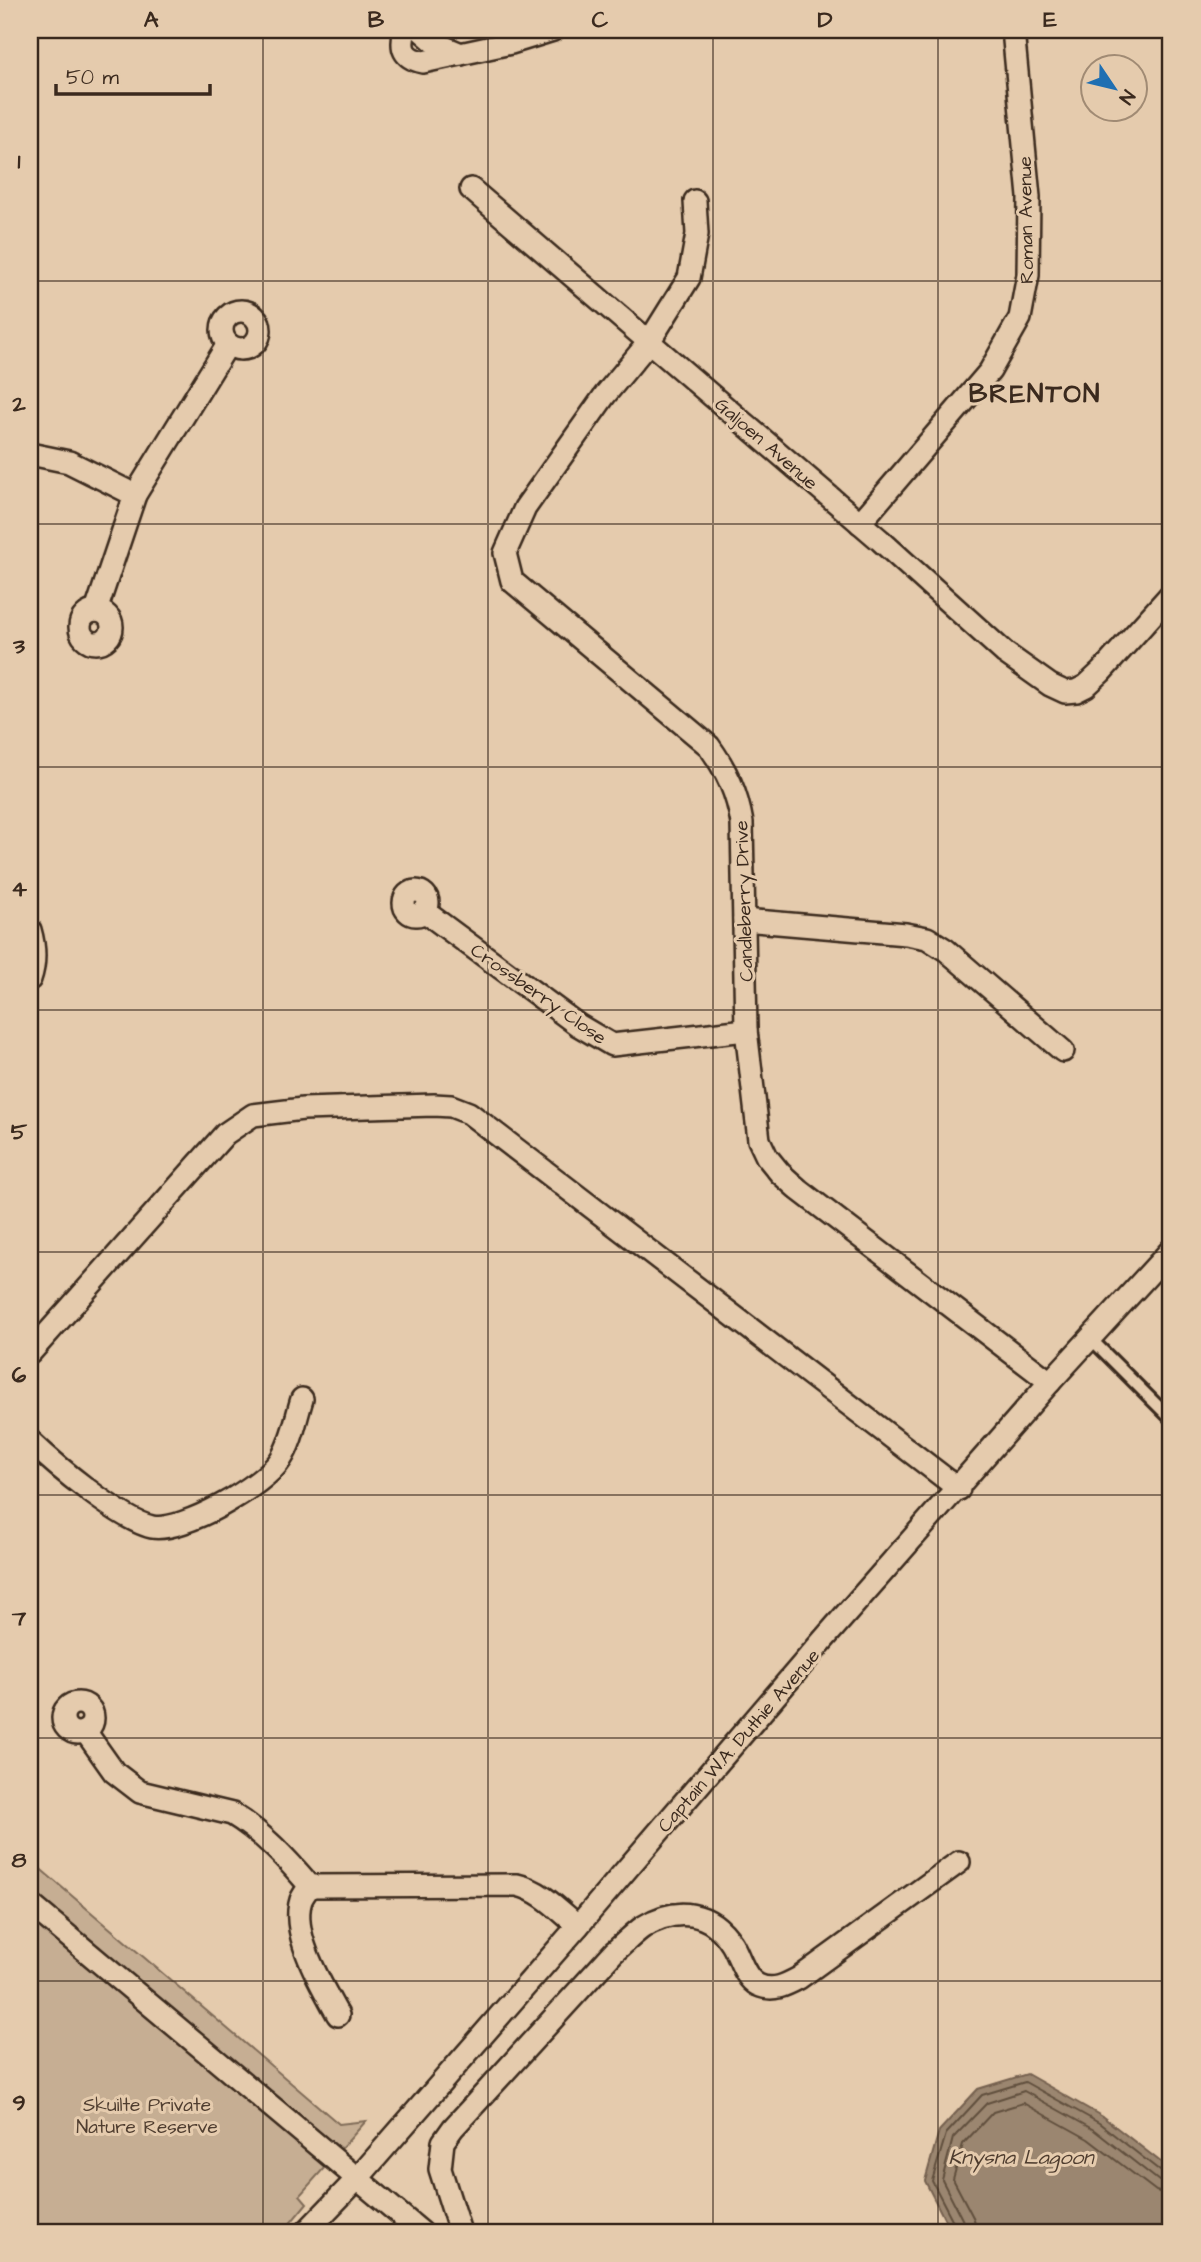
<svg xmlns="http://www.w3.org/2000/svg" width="1201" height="2262" font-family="'Architects Daughter',sans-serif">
<rect width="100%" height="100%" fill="#e5cbad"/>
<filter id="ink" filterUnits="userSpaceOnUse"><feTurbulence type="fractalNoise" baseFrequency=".0143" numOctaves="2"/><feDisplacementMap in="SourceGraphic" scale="14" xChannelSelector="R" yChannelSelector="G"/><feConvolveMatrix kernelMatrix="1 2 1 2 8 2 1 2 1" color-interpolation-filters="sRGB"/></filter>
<g filter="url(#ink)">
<path fill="#c6ae93" stroke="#806c58" stroke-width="2" d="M30,1860L339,2124L366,2121L300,2195L307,2203L283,2232H30Z"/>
<path fill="#9b866f" stroke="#75614f" stroke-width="2" d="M1027,2074L1103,2117L1171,2170V2232H951L925,2181L939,2131L978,2089Z"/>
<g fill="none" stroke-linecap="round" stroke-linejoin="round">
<g stroke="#614f3e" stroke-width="2">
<path d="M957,2232L956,2227L932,2181L946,2134L982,2095L1025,2082L1099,2123L1164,2174L1171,2175"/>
<path d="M966,2232L964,2223L942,2180L953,2138L987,2103L1024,2091L1094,2130L1159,2181L1171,2184"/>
<path d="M976,2232L974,2219L953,2179L963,2144L993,2112L1023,2103L1088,2139L1156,2191L1171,2195"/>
</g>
<defs>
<path id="lane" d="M1090,1338L1171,1419"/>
<g id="street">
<path d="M405,30C400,48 403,58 423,62L511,43L553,30"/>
<path d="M421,30L437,44L461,54"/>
<path d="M471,189L880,540L1005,653L1050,685L1065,692L1076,691L1086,686L1101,672L1171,594"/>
<path d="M695,201L697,234L689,278L649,342L605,395L525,508L505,553L512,581L709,746C727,771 737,793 742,823L746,1030L759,1140L767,1157L780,1173L799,1190L1050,1382"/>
<circle cx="241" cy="330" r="19"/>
<path d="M30,454L69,462L135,495"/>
<path d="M860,523L990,371L1020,318L1028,275L1029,197L1013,30"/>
<path d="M96,611L135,495L228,344"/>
<circle cx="96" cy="627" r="16"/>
<circle cx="416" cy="903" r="12"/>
<path d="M424,911L578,1025L612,1045L746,1030"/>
<path d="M744,920L906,934L927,938L946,950L1063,1051"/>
<path d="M30,930C35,947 36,962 30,979"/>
<path d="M30,1353L225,1134L253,1115L303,1109L434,1105L451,1106L469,1113L959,1489"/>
<path d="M30,1441C54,1464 120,1520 152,1527C182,1533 265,1485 281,1459C292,1442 296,1418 302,1399"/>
<circle cx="78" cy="1718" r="15"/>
<path d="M85,1731L114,1772L140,1792L232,1814C262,1832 287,1859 310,1886L517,1885C541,1890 560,1911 578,1926"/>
<path d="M310,1886C307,1890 303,1895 301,1900C290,1934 322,1986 338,2015"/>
<path d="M30,1904L421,2232"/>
<path d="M306,2232L358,2178L578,1926L824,1639L1050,1382L1171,1250"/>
<path d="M460,2232L440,2169L443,2142L453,2128L614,1952C624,1944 633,1934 643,1927C677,1906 711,1911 732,1944C740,1957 744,1978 758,1985C773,1992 786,1985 799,1978L959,1862"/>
</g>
</defs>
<use href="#lane" stroke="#3b2a1e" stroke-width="16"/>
<use href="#street" stroke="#3b2a1e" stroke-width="26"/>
<use href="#lane" stroke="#e5cbad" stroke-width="10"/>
<use href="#street" stroke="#e5cbad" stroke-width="21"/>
</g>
</g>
<path fill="none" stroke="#3b2a1e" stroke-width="2" stroke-opacity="0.55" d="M263,30V2232M488,30V2232M713,30V2232M938,30V2232M30,281H1171M30,524H1171M30,767H1171M30,1010H1171M30,1252H1171M30,1495H1171M30,1738H1171M30,1981H1171"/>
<g text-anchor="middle" stroke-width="6" stroke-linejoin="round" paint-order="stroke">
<g font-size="19" fill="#3b2a1e" stroke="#e5cbad">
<text transform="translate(1025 220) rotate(-91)" y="7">Roman Avenue</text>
<text transform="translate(767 443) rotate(41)" y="7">Galjoen Avenue</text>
<text transform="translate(743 901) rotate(-92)" y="7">Candleberry Drive</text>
<text transform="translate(539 993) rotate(35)" y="7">Crossberry Close</text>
<text transform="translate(738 1740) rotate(-49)" y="7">Captain W.A. Duthie Avenue</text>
</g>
<g font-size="19" fill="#503e30" stroke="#e5cbad">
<text x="147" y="2111">Skuilte Private<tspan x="147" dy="22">Nature Reserve</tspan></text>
</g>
<g font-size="21" font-style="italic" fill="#4e3c2e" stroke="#e5cbad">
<text x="1021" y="2164">Knysna Lagoon</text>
</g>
<g font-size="26" font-weight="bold" letter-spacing="2" fill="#3b2a1e" stroke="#e5cbad">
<text x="1035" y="402">BRENTON</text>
</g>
</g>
<rect width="1201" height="2262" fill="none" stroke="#e5cbad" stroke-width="77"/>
<g transform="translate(1114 88) rotate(125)"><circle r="33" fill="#e5cbad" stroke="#a18b74" stroke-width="2"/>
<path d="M0-5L12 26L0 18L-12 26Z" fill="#1f6fb2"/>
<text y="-10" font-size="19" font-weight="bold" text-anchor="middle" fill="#3b2a1e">N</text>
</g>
<path d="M56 84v10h154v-10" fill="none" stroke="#3b2a1e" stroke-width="3.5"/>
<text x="66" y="84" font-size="21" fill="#3b2a1e" stroke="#e5cbad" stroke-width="5" paint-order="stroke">50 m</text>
<rect x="38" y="38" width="1124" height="2186" fill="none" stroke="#3b2a1e" stroke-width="2.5"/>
<g font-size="23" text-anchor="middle" font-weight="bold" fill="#3b2a1e">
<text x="151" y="27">A</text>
<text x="376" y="27">B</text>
<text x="600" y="27">C</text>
<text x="825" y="27">D</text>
<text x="1050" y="27">E</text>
<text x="19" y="168">1</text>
<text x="19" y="411">2</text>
<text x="19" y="653">3</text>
<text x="19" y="896">4</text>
<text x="19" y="1139">5</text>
<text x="19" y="1382">6</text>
<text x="19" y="1625">7</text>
<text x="19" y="1867">8</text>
<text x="19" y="2110">9</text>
</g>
</svg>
